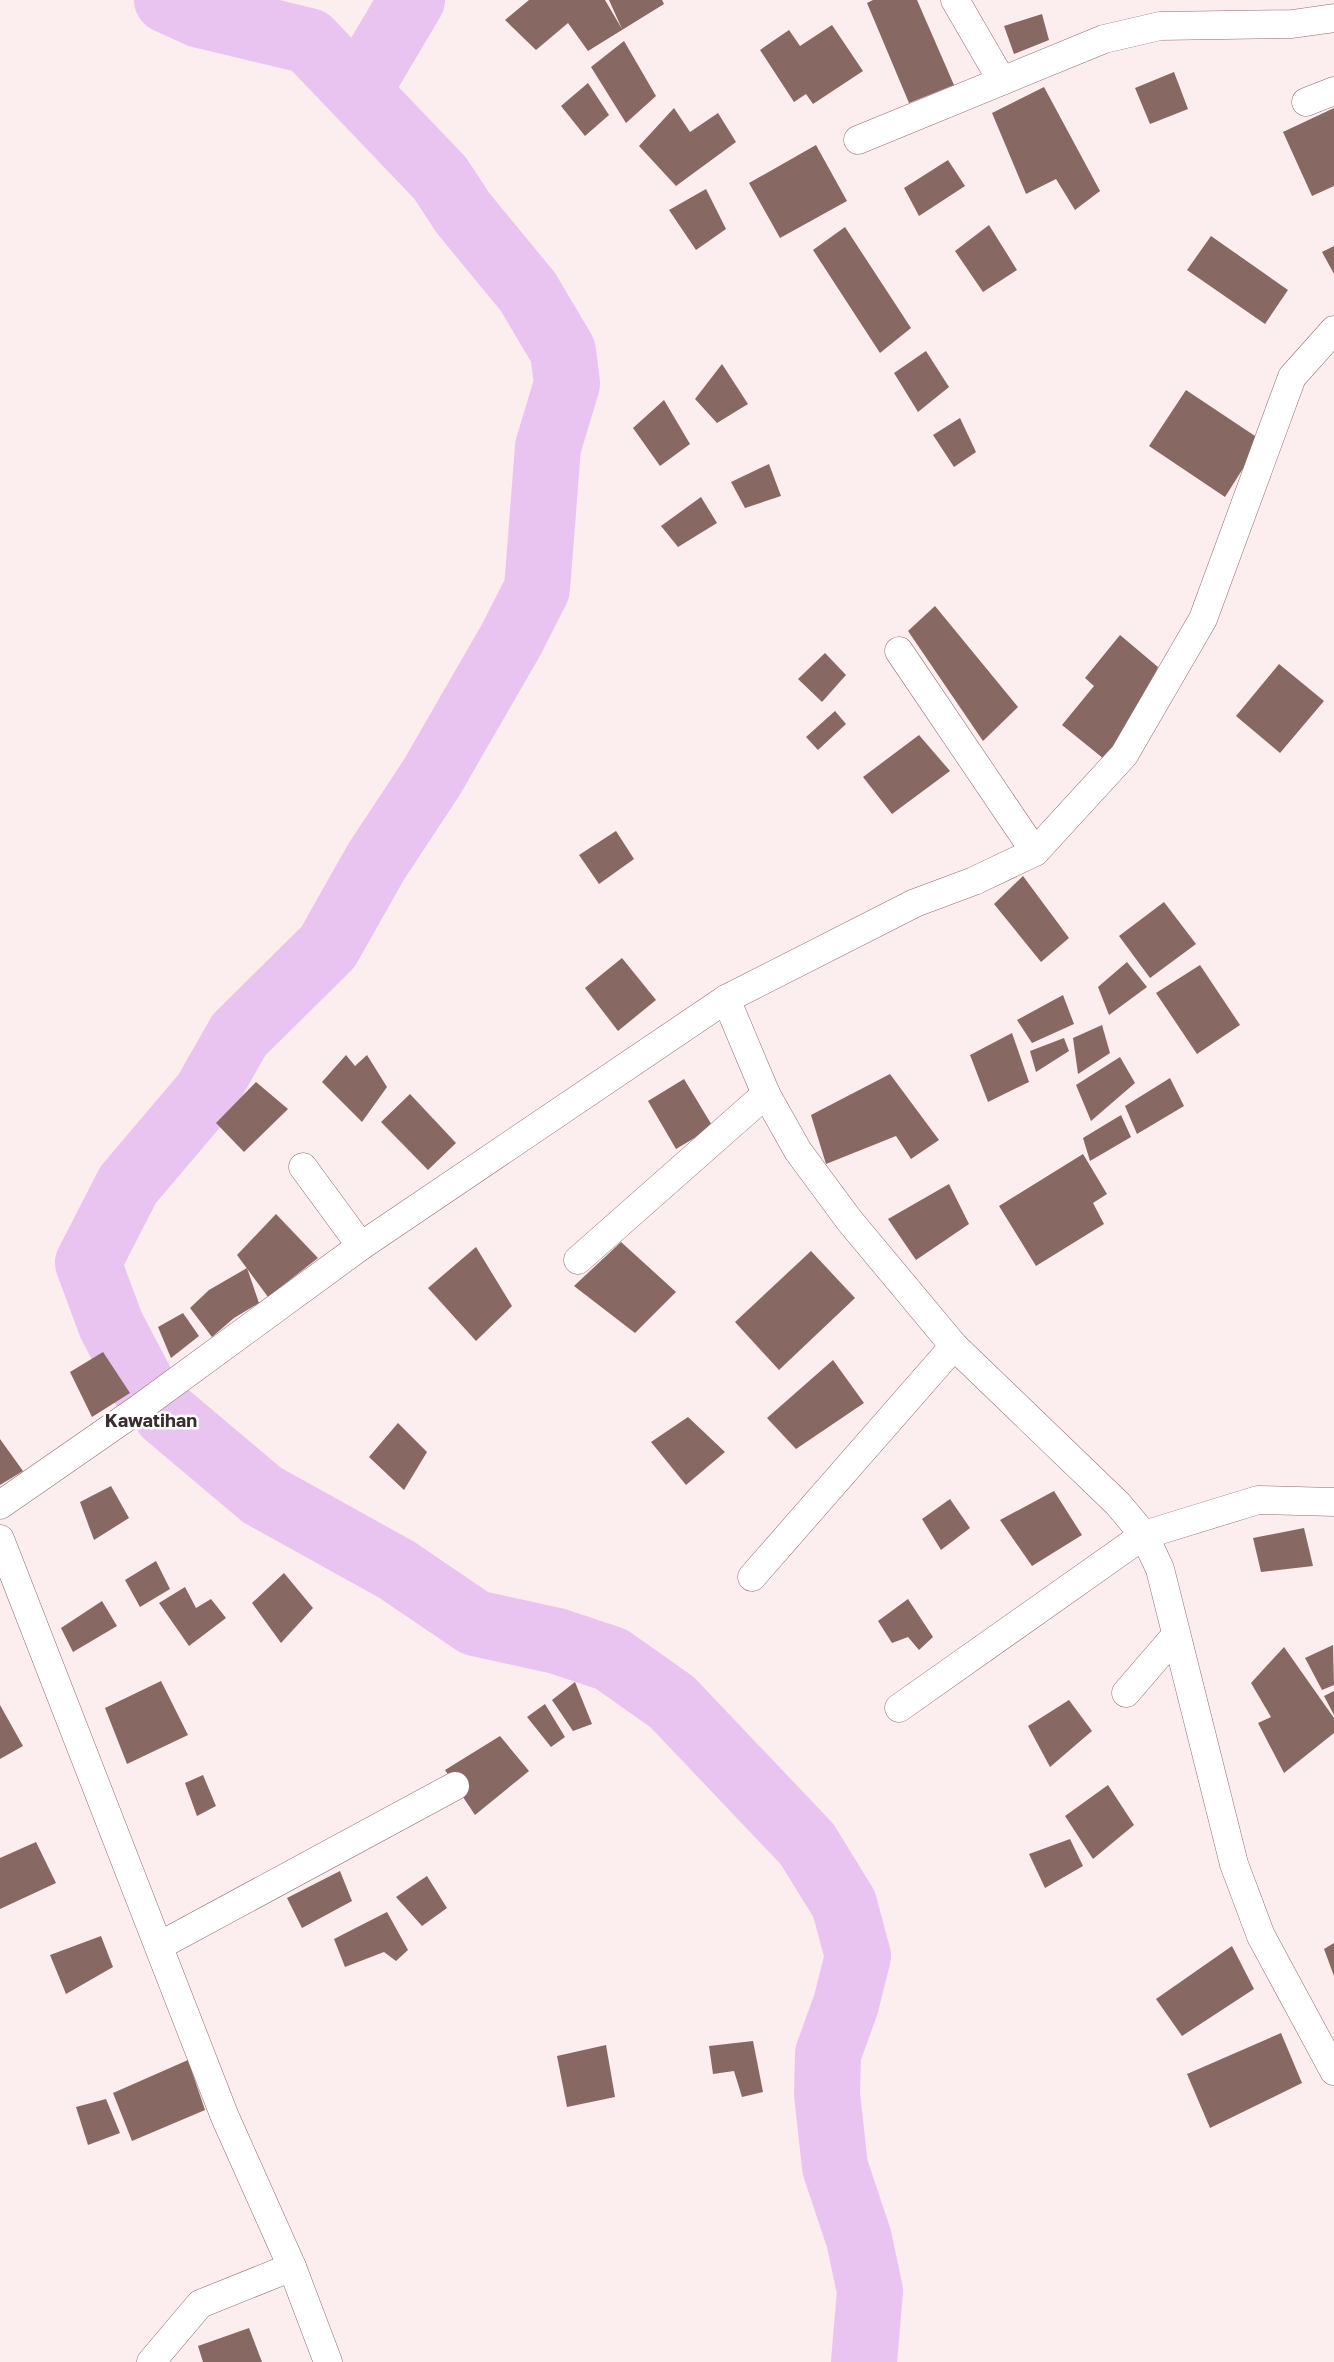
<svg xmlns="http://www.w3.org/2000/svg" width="1334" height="2362" font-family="'Golos Text',sans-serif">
<rect width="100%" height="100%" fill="#fcedef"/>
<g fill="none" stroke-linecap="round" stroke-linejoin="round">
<g stroke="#eac4f1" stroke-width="66">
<path d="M358,91L412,0"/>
<path d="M143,1386L111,1325L88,1263L128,1185L206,1093L239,1035L328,947L376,862L432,777L511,640L537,589L548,447L567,384L563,351L528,292L463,213L440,178L309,41L200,15L167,0"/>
<path d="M166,1414L262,1495L397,1570L475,1623L557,1641L611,1659L672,1702L807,1844L844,1904L858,1956L846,2004L828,2054L827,2094L835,2167L859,2239L870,2291L864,2362"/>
</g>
</g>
<g fill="#886863">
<path d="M529,0H605L622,29L609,0H662L664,4L588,51L568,23L536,50L505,20Z"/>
<path d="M873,0H917L954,85L909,103L867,3Z"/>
<path d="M1042,14L1049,40L1014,54L1004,26Z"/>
<path d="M832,25L863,71L813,104L806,94L794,102L760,50L789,30L800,46Z"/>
<path d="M624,41L656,96L626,123L591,67Z"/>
<path d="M1174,72L1188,109L1150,124L1135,88Z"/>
<path d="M588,83L609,115L585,136L561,106Z"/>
<path d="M1044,87L1100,191L1075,210L1056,179L1026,194L992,113Z"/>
<path d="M674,108L690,132L718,113L736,142L676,186L639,146Z"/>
<path d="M1334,108V186L1312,196L1283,132Z"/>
<path d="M816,145L847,201L780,238L749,183Z"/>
<path d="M948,160L965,186L919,216L904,188Z"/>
<path d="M706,189L726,229L696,250L669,210Z"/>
<path d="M989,225L1017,270L983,292L955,251Z"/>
<path d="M845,227L911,328L880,353L813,250Z"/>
<path d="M1211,236L1288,290L1265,324L1187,270Z"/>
<path d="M1334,246V274L1322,252Z"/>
<path d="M926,351L949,387L918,412L894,373Z"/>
<path d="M722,364L748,404L717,423L695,399Z"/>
<path d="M1186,390L1261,440L1225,497L1149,446Z"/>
<path d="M664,400L690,444L660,466L633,428Z"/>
<path d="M960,418L976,452L954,467L933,435Z"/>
<path d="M769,464L781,496L745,508L731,482Z"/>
<path d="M701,497L717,523L678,547L661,526Z"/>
<path d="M935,606L1018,707L983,741L908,631Z"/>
<path d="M1120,635L1158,667L1138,716L1104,759L1062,725L1094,686L1085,678Z"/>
<path d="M825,653L846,675L822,702L798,679Z"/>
<path d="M1279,664L1324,701L1280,753L1236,716Z"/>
<path d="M835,711L846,724L818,750L806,737Z"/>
<path d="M919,735L950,771L892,814L863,777Z"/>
<path d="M616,831L634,859L599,884L579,855Z"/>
<path d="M1023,876L1069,938L1041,962L994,904Z"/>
<path d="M1164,902L1196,944L1150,978L1119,936Z"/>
<path d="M622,958L656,1000L618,1031L585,988Z"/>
<path d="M1127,962L1147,987L1109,1015L1098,987Z"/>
<path d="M1200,965L1240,1025L1197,1054L1156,993Z"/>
<path d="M1063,995L1074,1024L1032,1043L1017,1020Z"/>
<path d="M1102,1025L1110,1053L1078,1074L1073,1038Z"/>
<path d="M1012,1033L1029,1082L988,1102L970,1055Z"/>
<path d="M1064,1038L1069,1051L1036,1072L1030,1051Z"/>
<path d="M346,1055L355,1066L367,1055L387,1087L362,1122L322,1082Z"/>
<path d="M1120,1057L1135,1083L1091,1121L1076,1085Z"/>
<path d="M890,1074L939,1140L911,1159L896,1136L826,1164L811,1115Z"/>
<path d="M1170,1078L1184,1106L1137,1134L1125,1106Z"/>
<path d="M684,1079L713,1127L676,1149L648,1101Z"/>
<path d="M256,1082L288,1109L244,1152L216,1123Z"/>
<path d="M410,1094L456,1143L428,1170L381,1122Z"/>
<path d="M1121,1115L1131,1137L1090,1161L1083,1138Z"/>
<path d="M1083,1154L1107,1194L1093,1203L1104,1224L1036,1266L999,1206Z"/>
<path d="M949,1184L969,1224L916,1260L888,1219Z"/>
<path d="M276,1214L318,1258L268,1297L237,1255Z"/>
<path d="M621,1242L676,1292L635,1333L574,1286Z"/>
<path d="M476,1247L512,1306L476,1341L428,1288Z"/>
<path d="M811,1251L855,1298L779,1370L735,1322Z"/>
<path d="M247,1268L259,1303L234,1318L212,1337L190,1308L209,1290Z"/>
<path d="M183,1313L199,1336L171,1358L158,1327Z"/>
<path d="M103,1352L130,1393L92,1417L70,1372Z"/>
<path d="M833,1360L864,1403L796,1449L767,1418Z"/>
<path d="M688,1417L725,1452L686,1485L651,1442Z"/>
<path d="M398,1423L427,1452L404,1490L369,1457Z"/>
<path d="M0,1439L23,1471L0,1485Z"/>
<path d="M111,1486L129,1518L94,1540L80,1502Z"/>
<path d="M1054,1491L1082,1535L1032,1566L1000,1520Z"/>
<path d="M950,1499L970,1528L941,1550L922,1519Z"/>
<path d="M1304,1528L1313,1566L1261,1572L1253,1538Z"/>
<path d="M156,1561L170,1589L140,1607L125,1580Z"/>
<path d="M284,1573L313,1608L281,1643L252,1603Z"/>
<path d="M185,1587L196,1608L211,1599L226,1618L189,1646L159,1603Z"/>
<path d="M908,1599L933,1637L919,1650L908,1637L892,1643L878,1621Z"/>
<path d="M102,1601L117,1626L73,1652L61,1628Z"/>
<path d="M1333,1645L1334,1685L1322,1690L1305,1658Z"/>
<path d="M1284,1647L1334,1718V1733L1284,1773L1258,1723L1271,1717L1251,1683Z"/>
<path d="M161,1681L188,1735L127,1764L105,1708Z"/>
<path d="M575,1682L592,1724L573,1731L552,1700Z"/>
<path d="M1334,1691V1715L1324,1696Z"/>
<path d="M1069,1700L1092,1731L1050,1767L1028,1726Z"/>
<path d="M545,1704L565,1737L551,1747L527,1717Z"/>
<path d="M0,1705L23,1746L0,1759Z"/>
<path d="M500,1736L529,1771L475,1815L445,1770Z"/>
<path d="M203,1775L216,1806L197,1816L185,1783Z"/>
<path d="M1108,1785L1134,1825L1093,1859L1065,1816Z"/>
<path d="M1070,1839L1083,1866L1045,1888L1029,1854Z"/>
<path d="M36,1842L56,1883L0,1909V1858Z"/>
<path d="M340,1871L352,1901L302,1928L287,1898Z"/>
<path d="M427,1876L447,1908L422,1926L396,1897Z"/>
<path d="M387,1912L408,1950L396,1961L384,1952L345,1967L334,1939Z"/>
<path d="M101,1936L113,1967L66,1994L50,1955Z"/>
<path d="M1334,1943V1976L1324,1949Z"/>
<path d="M1232,1946L1254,1989L1182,2036L1156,1999Z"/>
<path d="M1281,2033L1302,2083L1210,2128L1187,2074Z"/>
<path d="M753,2041L763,2092L742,2097L734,2071L713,2074L709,2046Z"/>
<path d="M606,2045L615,2097L567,2107L557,2056Z"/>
<path d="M188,2060L205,2110L132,2141L113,2093Z"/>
<path d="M106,2099L120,2133L88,2145L76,2107Z"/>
<path d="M249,2328L262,2362H203L198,2346Z"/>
</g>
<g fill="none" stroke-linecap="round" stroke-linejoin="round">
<defs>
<g id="minor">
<path d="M955,0L1002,81"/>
<path d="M1306,102L1334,91"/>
<path d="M858,140L1104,39L1160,26L1292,24L1334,18"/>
<path d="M899,651L1035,852"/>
<path d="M726,999L766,1094L798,1151L849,1220L954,1346L1118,1504L1144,1535L1160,1569L1234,1864L1261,1936L1334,2071"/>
<path d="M303,1167L361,1246"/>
<path d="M578,1260L766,1094"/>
<path d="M0,1505L137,1410L361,1246L726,999L915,903L974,881L1035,852L1124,755L1203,619L1292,377L1334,330"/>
<path d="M0,1539L225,2117L292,2267L328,2362"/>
<path d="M752,1577L954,1346"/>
<path d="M1126,1693L1176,1635"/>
<path d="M899,1708L1144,1535L1258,1500L1334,1502"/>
<path d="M159,1946L455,1786"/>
<path d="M151,2362L200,2304L292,2267"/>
</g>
</defs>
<use href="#minor" stroke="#8e6d73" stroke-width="29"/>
<use href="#minor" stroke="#fff" stroke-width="28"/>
</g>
<g text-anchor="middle" stroke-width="5" stroke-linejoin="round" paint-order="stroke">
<g font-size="18" font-weight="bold" fill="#3b2d2f" stroke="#fefefe">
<text x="151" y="1427">Kawatihan</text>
</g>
</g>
</svg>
